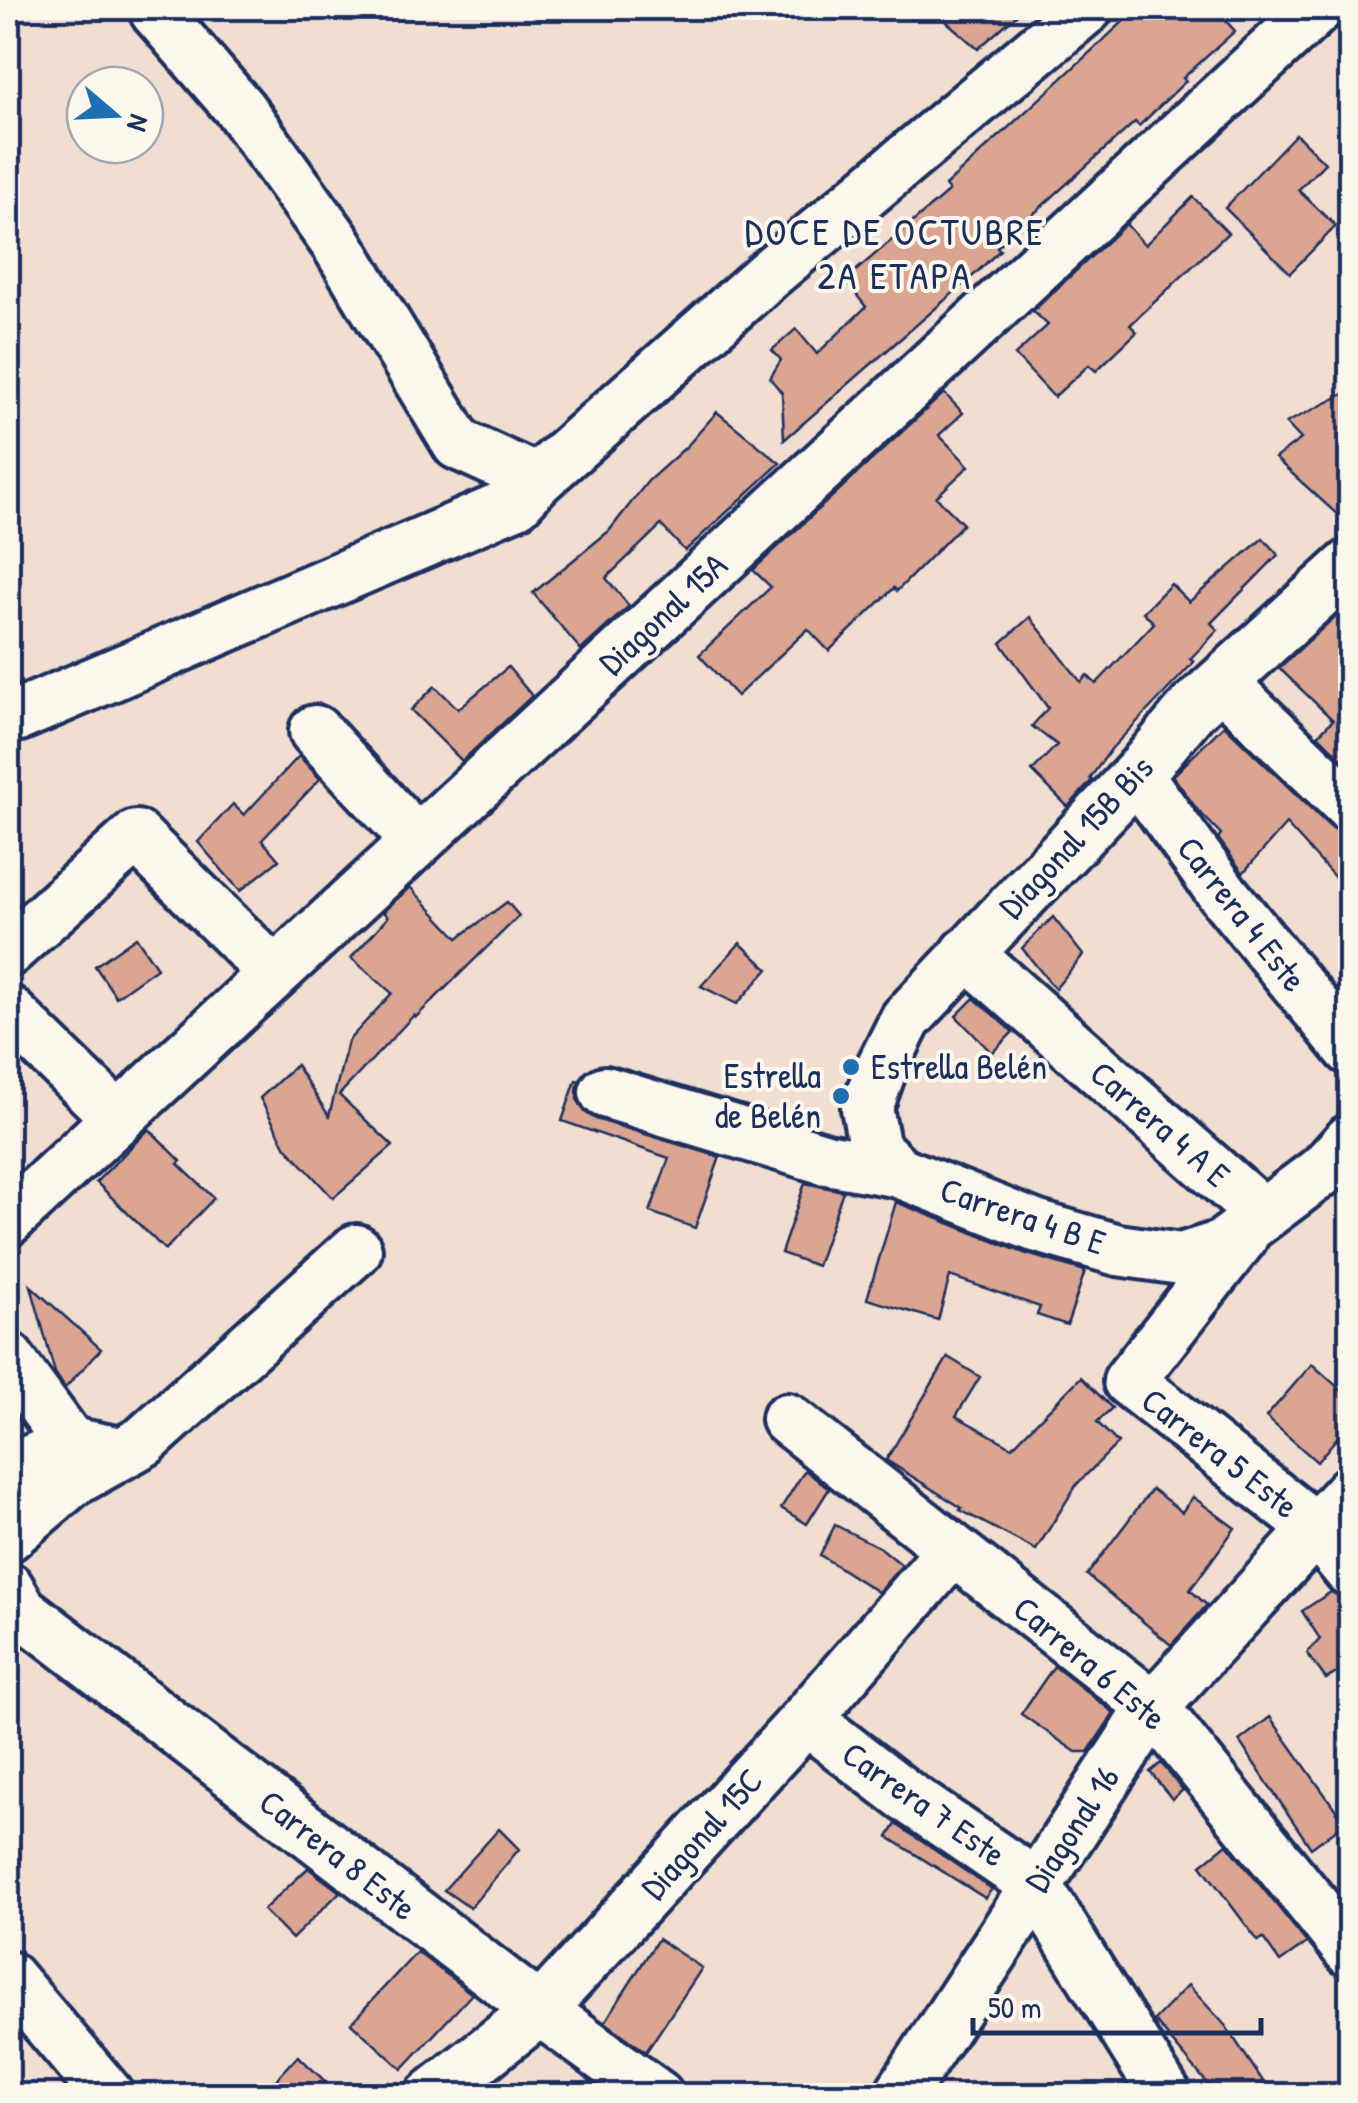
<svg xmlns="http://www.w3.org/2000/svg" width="1358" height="2103" font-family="'Patrick Hand',sans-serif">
<rect width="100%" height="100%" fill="#f1ded1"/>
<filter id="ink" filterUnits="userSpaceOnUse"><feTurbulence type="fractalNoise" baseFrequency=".01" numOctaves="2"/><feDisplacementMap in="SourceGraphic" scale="20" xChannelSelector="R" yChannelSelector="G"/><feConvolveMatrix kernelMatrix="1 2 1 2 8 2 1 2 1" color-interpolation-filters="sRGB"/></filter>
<g filter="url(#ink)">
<g fill="#dba591" stroke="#1b2f5e" stroke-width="2.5">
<path d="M931,8H1024L978,49Z"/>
<path d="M1138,8H1214L1235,31L1183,78L1186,81L1139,126L1135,122L997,247L1000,250L975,274L784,440L782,393L770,378L781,360L772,350L796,329L817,354L866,307L845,280L949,191L945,186Z"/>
<path d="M1296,134L1325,163L1298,190L1336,226L1290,273L1225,208Z"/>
<path d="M1193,197L1228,233L1130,325L1137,332L1096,371L1089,365L1054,397L1015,355L1048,325L1033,311L1126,224L1145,245Z"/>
<path d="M1350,391V526L1275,458L1301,439L1286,423Z"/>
<path d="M944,393L963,413L939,435L969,466L936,497L963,524L897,591L894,588L829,651L808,629L737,696L699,655L771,587L753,570Z"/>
<path d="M717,412L780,463L685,551L661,525L606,578L629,606L581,650L533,593L609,531L648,481L687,446Z"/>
<path d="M1263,538L1278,555L1211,623L1218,630L1190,659L1194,662L1112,748L1090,778L1092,780L1068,807L1032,771L1057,745L1032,726L1048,708L1001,643L1030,617L1081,682L1087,675L1096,684L1154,623L1143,612L1171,584L1189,602Z"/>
<path d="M1350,603V767L1318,735L1333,720L1279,668Z"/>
<path d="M508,667L532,696L462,761L411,710L435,686L458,709Z"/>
<path d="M1224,725L1330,827L1350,834V894L1286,824L1243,873L1218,838L1221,834L1196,808L1173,776Z"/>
<path d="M299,756L320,779L262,840L279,860L240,891L198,842L233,804L244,815Z"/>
<path d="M410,887L458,938L507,902L519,916L416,1017L414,1015L339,1095L393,1146L333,1198L286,1147L260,1098L296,1065L329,1116L348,1041L392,993L351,958L388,917L383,912Z"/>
<path d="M1053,917L1083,955L1055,989L1022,948Z"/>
<path d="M136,937L157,968L116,997L95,966Z"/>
<path d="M740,943L768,969L737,1004L701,986Z"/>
<path d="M974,998L1013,1032L992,1053L956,1016Z"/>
<path d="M576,1080L579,1081L577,1099L585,1112L596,1119L720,1157L695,1228L650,1212L669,1158L562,1121Z"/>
<path d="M149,1129L181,1161L178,1164L214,1198L165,1250L96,1182Z"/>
<path d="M805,1183L843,1191L817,1266L781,1253Z"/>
<path d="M896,1202L1024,1253L1085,1271L1067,1325L1037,1315L1040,1307L950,1276L938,1320L867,1299Z"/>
<path d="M31,1286L101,1349L65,1388L55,1373Z"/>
<path d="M948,1357L980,1377L956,1416L1012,1447L1081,1377L1112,1408L1097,1422L1118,1443L1077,1484L1036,1550L960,1510L962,1508L886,1460Z"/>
<path d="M1312,1364L1350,1398V1422L1317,1462L1266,1417Z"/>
<path d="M805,1470L829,1489L807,1524L781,1508Z"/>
<path d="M1152,1489L1182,1512L1193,1497L1235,1528L1190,1590L1207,1605L1171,1645L1087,1575Z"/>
<path d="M835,1525L881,1548L902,1565L878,1592L820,1555Z"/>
<path d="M1331,1592L1350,1599V1688L1340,1671L1326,1679L1307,1653L1320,1639L1302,1611Z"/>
<path d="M1054,1666L1114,1713L1088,1752H1076L1021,1714Z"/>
<path d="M1270,1717L1345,1823L1311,1848L1239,1741Z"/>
<path d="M1161,1763L1183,1790L1172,1799L1150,1772Z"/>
<path d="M896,1824L992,1889L985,1898L888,1837Z"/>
<path d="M499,1829L519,1849L470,1908L444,1890Z"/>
<path d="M1227,1844L1307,1943L1280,1962L1263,1938L1258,1941L1201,1865Z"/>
<path d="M308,1868L340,1892L292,1939L263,1910Z"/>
<path d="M658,1939L702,1968L646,2052L605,2022Z"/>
<path d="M417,1952L472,1994L402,2069L351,2023Z"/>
<path d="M1188,1985L1225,2025L1273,2096H1218L1154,2020Z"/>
<path d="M298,2056L341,2096H290L275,2081Z"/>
</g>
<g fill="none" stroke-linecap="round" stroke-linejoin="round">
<defs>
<g id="minor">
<path d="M156,12L240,109L337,244L458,444L537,480"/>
<path d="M1350,565L1193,708L1137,775L906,1019L881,1069L867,1108L875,1149L899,1172L1035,1226L1118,1250L1181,1259L1222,1246L1323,1170L1350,1140"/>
<path d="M1222,683L1350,806"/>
<path d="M19,715L517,502L537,480L769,274L1087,8"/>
<path d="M315,731L417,841"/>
<path d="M1137,775L1223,894L1350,1049"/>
<path d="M8,951L136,836L274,973"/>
<path d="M967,953L1263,1215"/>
<path d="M8,1011L118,1118"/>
<path d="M605,1092L826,1159L899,1172"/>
<path d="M8,1220L1318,8"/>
<path d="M1242,1237L1129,1381L1315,1528L1350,1571"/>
<path d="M8,1358L70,1443"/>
<path d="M787,1419L1153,1707L1350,1951"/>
<path d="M8,1471L70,1443L121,1453"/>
<path d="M8,1536L71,1482L144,1441L356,1250"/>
<path d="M8,1588L21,1610L540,2010L658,2096"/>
<path d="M806,1719L906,1796L1035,1884L1166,2096"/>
<path d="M8,1977L109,2096"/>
<path d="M431,2096L540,2010L806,1719L952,1551"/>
<path d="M899,2096L1153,1707L1350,1492"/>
</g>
</defs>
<use href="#minor" stroke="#1b2f5e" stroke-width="58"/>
<use href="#minor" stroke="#fbf7ec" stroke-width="50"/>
</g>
</g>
<g fill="#1f6fb2" stroke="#fbf7ec" stroke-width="4">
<circle cx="851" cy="1067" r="10"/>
<circle cx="841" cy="1096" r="10"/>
</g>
<g text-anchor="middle" stroke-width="8" stroke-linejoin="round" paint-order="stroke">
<g font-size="35" fill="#1b2f5e" stroke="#fbf7ec">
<text transform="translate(663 614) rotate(-43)" y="12">Diagonal 15A</text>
<text transform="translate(1076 837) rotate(-47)" y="12">Diagonal 15B Bis</text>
<text transform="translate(1242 914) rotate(52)" y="12">Carrera 4 Este</text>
<text transform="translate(1160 1124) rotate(41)" y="12">Carrera 4 A E</text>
<text transform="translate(1023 1216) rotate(19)" y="12">Carrera 4 B E</text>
<text transform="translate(1220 1453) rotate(38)" y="12">Carrera 5 Este</text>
<text transform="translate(1090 1663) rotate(40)" y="12">Carrera 6 Este</text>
<text transform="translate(924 1804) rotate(35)" y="12">Carrera 7 Este</text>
<text transform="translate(1072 1829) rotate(-57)" y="12">Diagonal 16</text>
<text transform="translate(702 1834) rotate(-48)" y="12">Diagonal 15C</text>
<text transform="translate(338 1855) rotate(38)" y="12">Carrera 8 Este</text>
</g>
<g font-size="35" fill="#1b2f5e" stroke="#fbf7ec" text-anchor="start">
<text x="871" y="1079">Estrella Belén</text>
<text x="821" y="1088" text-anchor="end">Estrella<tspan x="821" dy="40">de Belén</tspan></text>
</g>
<g font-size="38" letter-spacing="2.5" fill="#1b2f5e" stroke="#fbf7ec">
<text x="895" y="245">DOCE DE OCTUBRE<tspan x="895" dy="44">2A ETAPA</tspan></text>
</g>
</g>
<rect width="1358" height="2103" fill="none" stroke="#fbf7ec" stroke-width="40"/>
<rect x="20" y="20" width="1318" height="2063" fill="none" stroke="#1b2f5e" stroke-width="4" filter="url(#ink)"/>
<g transform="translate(115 115) rotate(109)"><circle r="48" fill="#fbf7ec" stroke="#a1a7b3" stroke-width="2.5"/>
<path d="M0-8L18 38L0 25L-18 38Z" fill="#1f6fb2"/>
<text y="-15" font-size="28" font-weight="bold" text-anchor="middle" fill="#1b2f5e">N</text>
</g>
<path d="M973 2018v15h288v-15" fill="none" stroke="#1b2f5e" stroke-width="5"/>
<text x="988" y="2018" font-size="30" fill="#1b2f5e" stroke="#fbf7ec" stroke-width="8" paint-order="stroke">50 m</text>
</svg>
